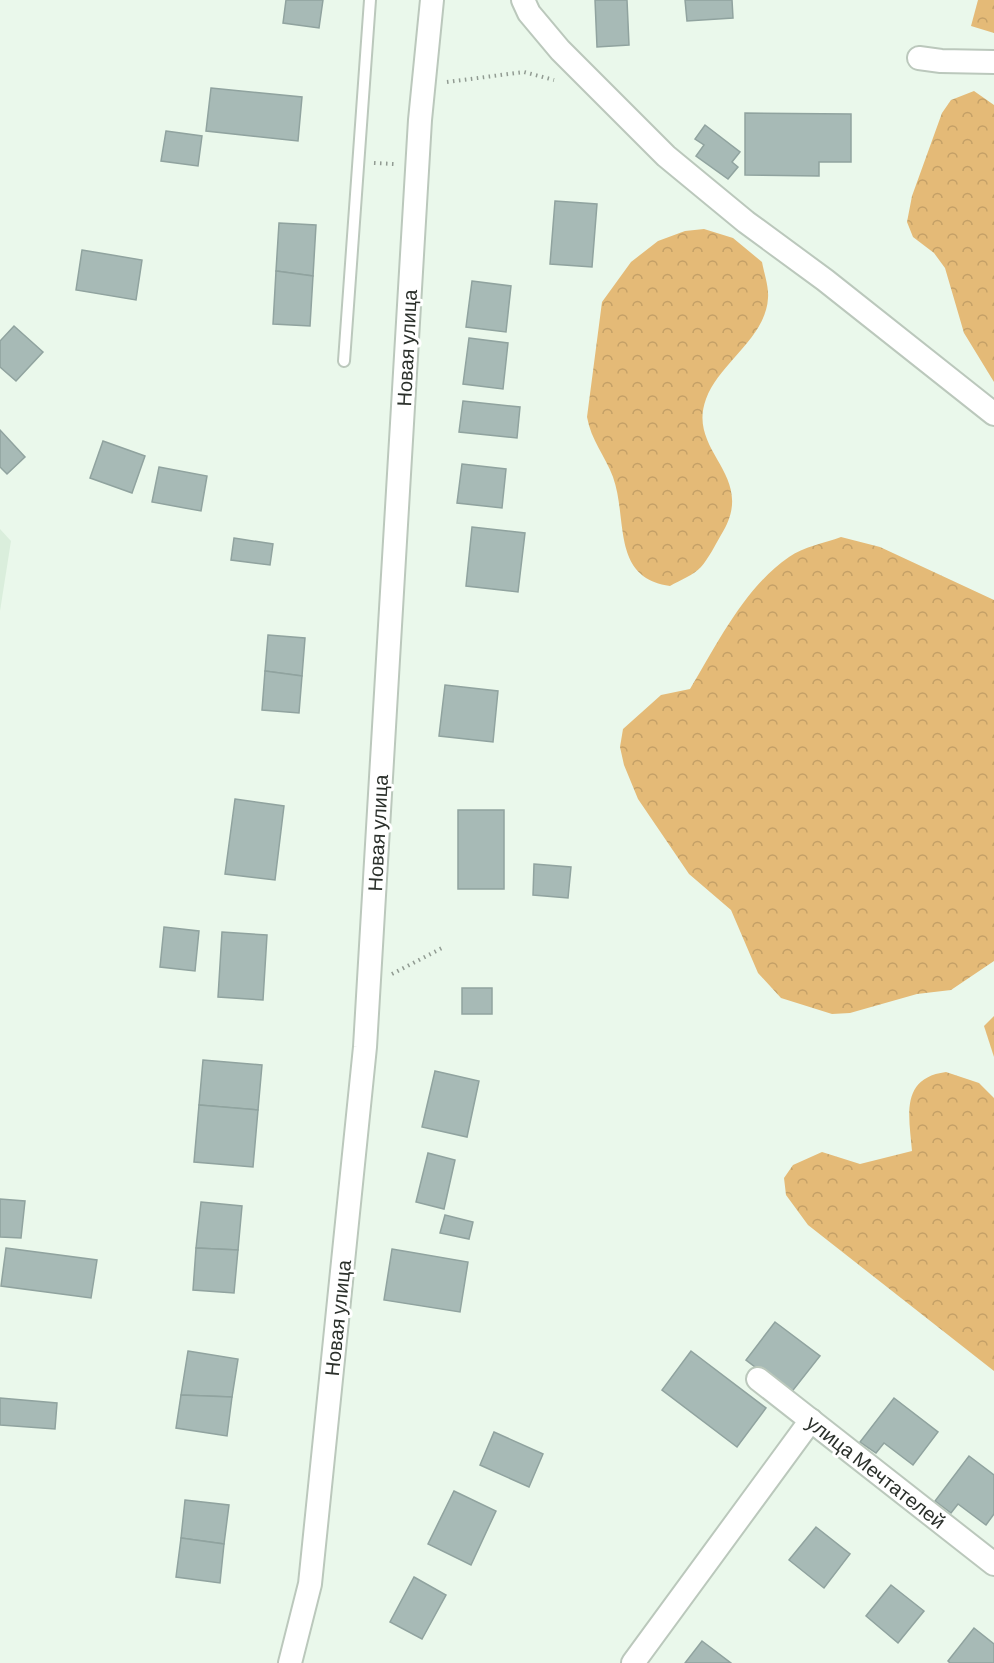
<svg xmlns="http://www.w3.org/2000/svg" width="994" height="1663" font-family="Barlow,sans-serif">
<defs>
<pattern id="forest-crowns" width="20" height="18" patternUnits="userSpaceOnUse" patternTransform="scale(1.5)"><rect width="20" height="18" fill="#e4ba77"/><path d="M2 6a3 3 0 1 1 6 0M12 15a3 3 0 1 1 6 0" fill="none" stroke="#c4a067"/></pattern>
</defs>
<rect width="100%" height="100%" fill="#eaf8eb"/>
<path fill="#daeedc" d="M0,529L11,541L0,611Z"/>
<g fill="url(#forest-crowns)">
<path d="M978,0H994V33L971,26Z"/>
<path d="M974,91L994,105V382L964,333L945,268L934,253L913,237L907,222L912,196L942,113L951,100Z"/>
<path d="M704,229L733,238L762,262C764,273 769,287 768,298C766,338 719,363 706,399C686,453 759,475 721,535C715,545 709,558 701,567C694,575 680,580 670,586C611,578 628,519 613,477C605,456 591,440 587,417L602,302L631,262L658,241L685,231Z"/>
<path d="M841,537L880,547L994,600V961L951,990L917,994L850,1013L832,1014L781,998L758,973L731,910L689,874L638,799L624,765L620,747L623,729L661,695L690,689C718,643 744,588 789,557C803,547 825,543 841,537Z"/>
<path d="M994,1016V1057L984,1026Z"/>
<path d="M946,1072L979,1083L994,1098V1371L808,1225L786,1195L784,1178L793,1165L822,1152L860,1164L912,1151C909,1116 900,1078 946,1072Z"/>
</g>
<g fill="#a7bab6" stroke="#90a39f" stroke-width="1.5">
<path d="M286,0H323L319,28L283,23Z"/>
<path d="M595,0H627L629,45L597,47Z"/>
<path d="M685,0H732L733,18L687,21Z"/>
<path d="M211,88L302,97L298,141L206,131Z"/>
<path d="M745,113L851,114V162H819V176L745,175Z"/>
<path d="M705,125L740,152L732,162L738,167L728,179L696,156L704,145L695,139Z"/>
<path d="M166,131L202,136L198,166L161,161Z"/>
<path d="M555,201L597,204L592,267L550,264Z"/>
<path d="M279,223L316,225L313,276L276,271Z"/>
<path d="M82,250L142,260L136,300L76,290Z"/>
<path d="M276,271L313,276L310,326L273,324Z"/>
<path d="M472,281L511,286L506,332L466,327Z"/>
<path d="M14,326L43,352L16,381L0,367V341Z"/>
<path d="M469,338L508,343L503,389L463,384Z"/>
<path d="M463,401L520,407L517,438L459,432Z"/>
<path d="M0,430L25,457L7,474L0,467Z"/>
<path d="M103,441L145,456L132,493L90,478Z"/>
<path d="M462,464L506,469L502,508L457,503Z"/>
<path d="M159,467L207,476L201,511L152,502Z"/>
<path d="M472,527L525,533L518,592L466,586Z"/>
<path d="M234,538L273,544L270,565L231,560Z"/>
<path d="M268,635L305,638L302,676L265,671Z"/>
<path d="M265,671L302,676L299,713L262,710Z"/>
<path d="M445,685L498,691L493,742L439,736Z"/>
<path d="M235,799L284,806L275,880L225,874Z"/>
<rect x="458" y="810" width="46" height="79"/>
<path d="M534,864L571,867L568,898L533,895Z"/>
<path d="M164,927L199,931L195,971L160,967Z"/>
<path d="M222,932L267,935L263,1000L218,997Z"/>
<rect x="462" y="988" width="30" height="26"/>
<path d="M203,1060L262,1065L258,1110L199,1105Z"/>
<path d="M435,1071L479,1081L467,1137L422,1127Z"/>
<path d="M199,1105L258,1110L253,1167L194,1162Z"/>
<path d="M428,1153L455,1160L444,1209L416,1202Z"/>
<path d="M0,1199L25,1201L21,1238L0,1237Z"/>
<path d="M201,1202L242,1206L238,1250L196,1248Z"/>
<path d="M445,1215L473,1222L469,1239L440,1233Z"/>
<path d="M6,1248L97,1260L91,1298L1,1286Z"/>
<path d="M196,1248L238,1250L234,1293L193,1290Z"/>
<path d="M392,1249L468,1262L460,1312L384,1300Z"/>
<path d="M775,1322L820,1356L790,1394L746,1360Z"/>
<path d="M188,1351L238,1359L232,1397L181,1395Z"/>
<path d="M691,1351L766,1408L737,1447L662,1390Z"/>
<path d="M181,1395L232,1397L227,1436L176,1428Z"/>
<path d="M0,1398L57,1403L55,1429L0,1425Z"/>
<path d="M894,1398L938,1432L913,1465L884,1443L876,1453L860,1442Z"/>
<path d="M494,1432L543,1454L529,1487L480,1465Z"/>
<path d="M969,1456L994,1475V1514L986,1525L958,1504L951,1513L935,1501Z"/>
<path d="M454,1491L496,1511L471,1565L428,1544Z"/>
<path d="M185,1500L229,1505L224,1544L181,1538Z"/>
<path d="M816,1527L850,1554L824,1588L789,1560Z"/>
<path d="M181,1538L224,1544L220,1583L176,1577Z"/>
<path d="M414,1577L446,1595L422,1639L390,1622Z"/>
<path d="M891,1585L924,1611L898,1643L866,1616Z"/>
<path d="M974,1628L994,1644V1663H950L948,1661Z"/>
<path d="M702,1641L731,1663H685Z"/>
</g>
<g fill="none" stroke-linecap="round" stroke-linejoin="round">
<defs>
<path id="service" d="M344,361L370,0"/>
<g id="minor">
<path d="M523,0L529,13L560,50L666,156L746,222L825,280L994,414"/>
<path d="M919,58L941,61L994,62"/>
<path d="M758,1379L994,1564"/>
<path d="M290,1663L310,1584L365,1047L420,120L432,0"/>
<path d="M633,1663L811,1420"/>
</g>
</defs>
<use href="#service" stroke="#bbc8bc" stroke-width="14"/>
<use href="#minor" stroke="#bbc8bc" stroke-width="26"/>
<g stroke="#919b92" stroke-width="4" stroke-dasharray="1.5 4.5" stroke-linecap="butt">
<path d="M447,82L524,72L554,80"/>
<path d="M374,163L394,164"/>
<path d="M392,974L442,948"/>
</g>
<use href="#service" stroke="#fff" stroke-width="10"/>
<use href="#minor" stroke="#fff" stroke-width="22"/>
</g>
<g text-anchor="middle" stroke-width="6" stroke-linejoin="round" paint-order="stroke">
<g font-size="20" fill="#2b302b" stroke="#fff">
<text transform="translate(407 348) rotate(-87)" y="7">Новая улица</text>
<text transform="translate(378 833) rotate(-87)" y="7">Новая улица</text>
<text transform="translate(338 1318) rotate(-84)" y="7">Новая улица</text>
<text transform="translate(876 1472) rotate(38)" y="7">улица Мечтателей</text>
</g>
</g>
</svg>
